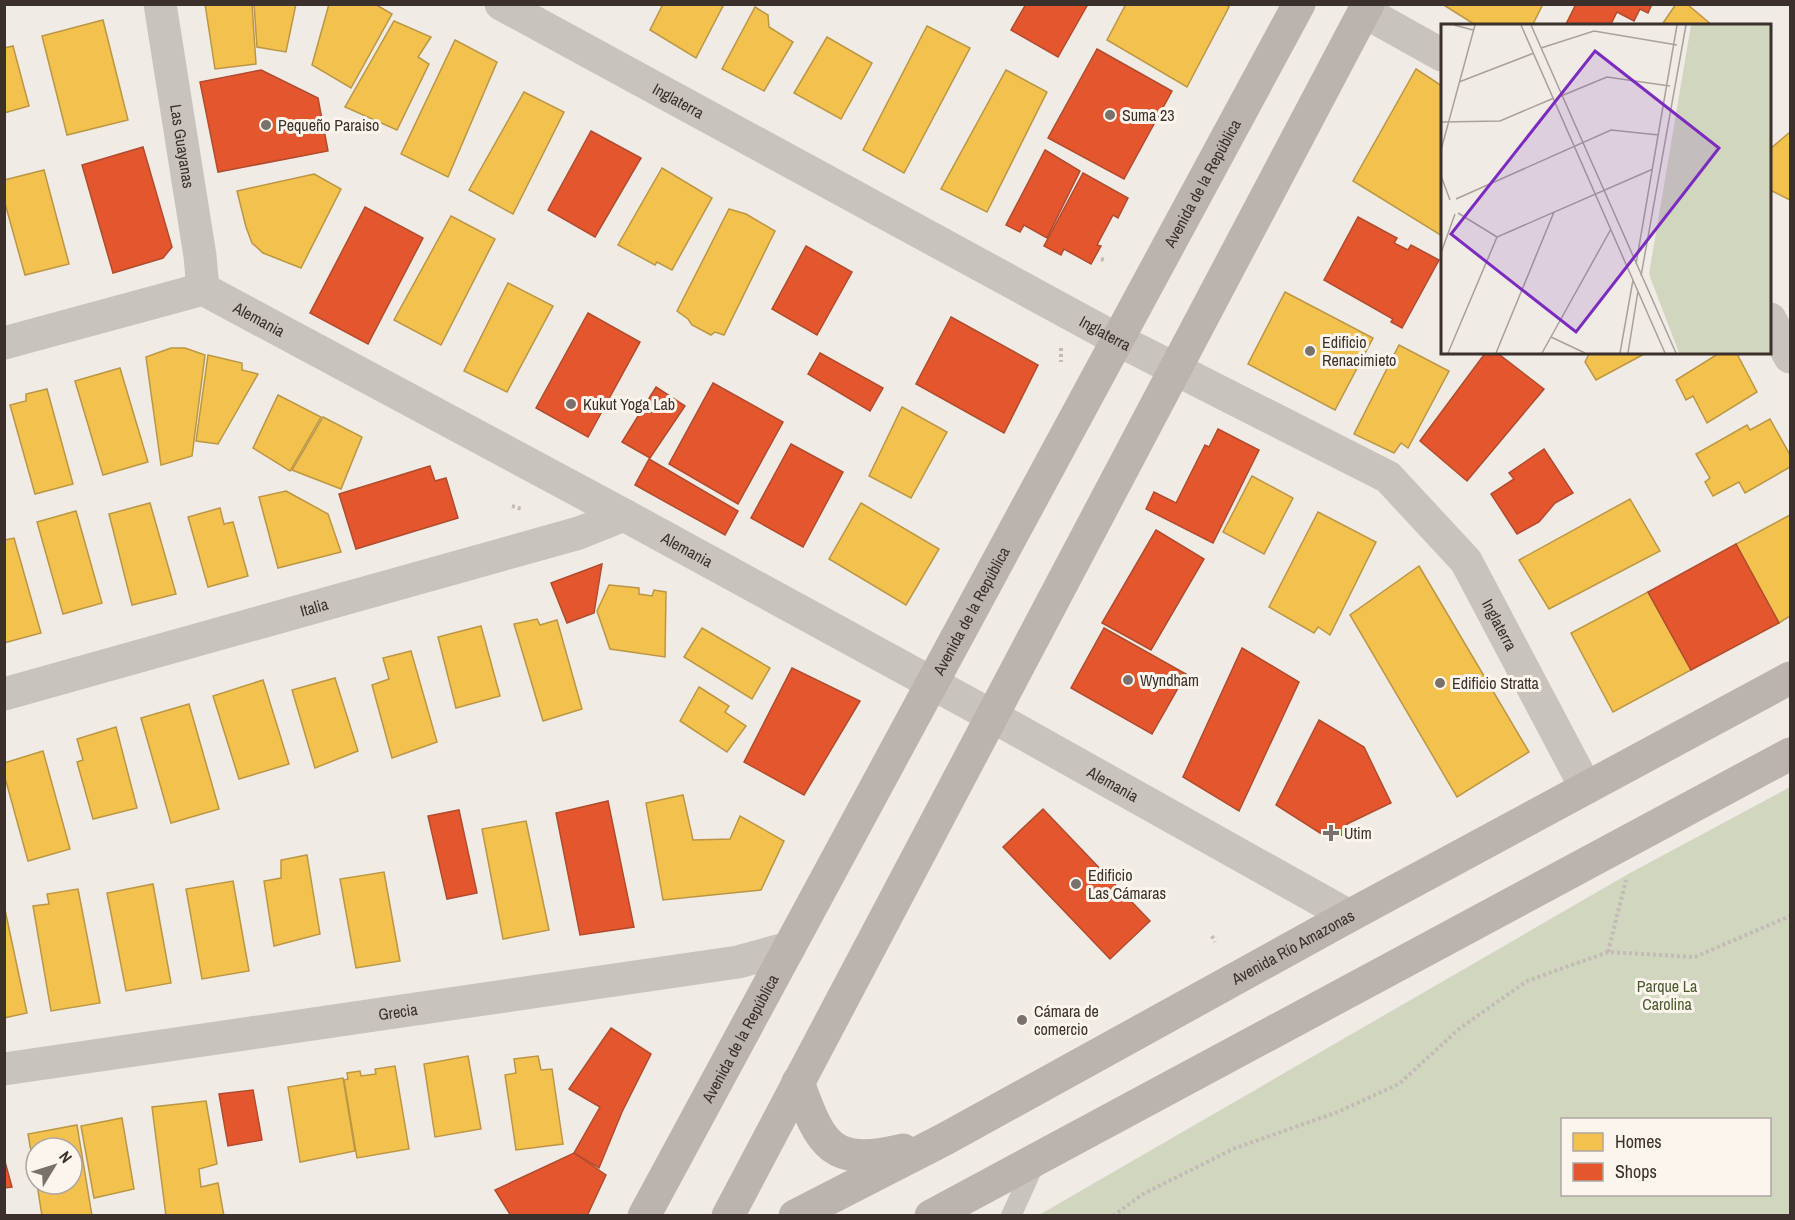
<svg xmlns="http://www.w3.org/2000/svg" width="1795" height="1220" font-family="'Archivo Narrow',sans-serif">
<rect width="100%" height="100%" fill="#f0ebe5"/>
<path fill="#d1d6bf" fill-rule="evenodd" d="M1790,787V1215H1039L1630,873ZM1562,1120H1770V1194H1562Z"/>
<g fill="#f2c14e" stroke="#bb9644" stroke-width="1.5">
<path d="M205,4H252L256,64L215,69Z"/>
<path d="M254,4H296L286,52L257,47Z"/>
<path d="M329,4H375L392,14L351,88L312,65Z"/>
<path d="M663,4H724L696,58L650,30Z"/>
<path d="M1126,4H1225L1229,7L1187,87L1107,40Z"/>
<path d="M1442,4H1543L1532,26H1477Z"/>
<path d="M1676,4H1687L1713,26H1661Z"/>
<path d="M755,7L768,15L769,27L793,42L764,91L722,69Z"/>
<path d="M103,20L128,120L67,135L42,36Z"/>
<path d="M394,21L431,37L418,57L429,64L397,130L345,107Z"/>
<path d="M927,26L970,48L904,173L863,150Z"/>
<path d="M827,37L872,63L841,119L794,93Z"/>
<path d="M455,40L497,62L448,177L401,154Z"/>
<path d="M13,46L29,106L4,113V48Z"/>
<path d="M1416,69L1442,86V236L1353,181Z"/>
<path d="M1006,70L1047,92L987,212L941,189Z"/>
<path d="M524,92L564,112L513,214L469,190Z"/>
<path d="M1790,132V200L1770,190V149Z"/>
<path d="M662,168L712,198L672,270L657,262L655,265L618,245Z"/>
<path d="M44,170L69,264L25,275L4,200V180Z"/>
<path d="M314,174L341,189L301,268L263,253L252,243L246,227L237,191Z"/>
<path d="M729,209L746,214L775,231L724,335L715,332L711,335L692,325L688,319L677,311Z"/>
<path d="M451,216L495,239L441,345L394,320Z"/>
<path d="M508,283L553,306L507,392L464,371Z"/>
<path d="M1285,292L1373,338L1335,410L1248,364Z"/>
<path d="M1399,345L1449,371L1408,448L1401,443L1394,453L1354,434Z"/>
<path d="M171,348H185L205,355L192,456L161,465L146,357Z"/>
<path d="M1590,352H1648L1596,380L1585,362Z"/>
<path d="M1721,352H1736L1757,392L1707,423L1693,396L1686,400L1676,380Z"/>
<path d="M208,355L242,363V370L258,374L218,444L196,441Z"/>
<path d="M120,368L148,462L103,475L75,381Z"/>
<path d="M47,389L73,484L35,494L10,405L26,401V394Z"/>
<path d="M278,395L321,417L290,471L253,448Z"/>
<path d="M902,407L947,432L911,498L869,476Z"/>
<path d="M323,417L362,437L341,489L292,470Z"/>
<path d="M1770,419L1790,455V467L1745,493L1739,482L1713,496L1705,482L1710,478L1696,454L1747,425L1750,430Z"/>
<path d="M1252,476L1293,498L1264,554L1223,532Z"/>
<path d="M286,491L328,514L341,552L278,568L259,497Z"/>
<path d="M1630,499L1660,551L1549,609L1519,560Z"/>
<path d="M150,503L176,594L132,605L109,514Z"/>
<path d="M861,503L939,549L906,605L829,559Z"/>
<path d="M220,508L224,524L233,522L248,576L208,587L188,517Z"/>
<path d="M76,511L102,603L63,614L37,522Z"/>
<path d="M1318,512L1376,542L1330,635L1318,627L1314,633L1269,607Z"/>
<path d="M1790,515V616L1779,623L1736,544Z"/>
<path d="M14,538L41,633L4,643V540Z"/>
<path d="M1419,566L1529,752L1457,797L1350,615Z"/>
<path d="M609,585L639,588V594L652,596L654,590L666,592L665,657L610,649L597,611Z"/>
<path d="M1648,592L1691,670L1613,712L1571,633Z"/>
<path d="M537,619L540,625L557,620L582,709L543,721L514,624Z"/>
<path d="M481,626L500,696L456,708L438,637Z"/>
<path d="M702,628L770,668L752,699L684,657Z"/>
<path d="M411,651L437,742L392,758L372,685L389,679L383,658Z"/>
<path d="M335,678L358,751L315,768L292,690Z"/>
<path d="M263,680L289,764L239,779L213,696Z"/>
<path d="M699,687L729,706L725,712L746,726L727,752L680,721Z"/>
<path d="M189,704L219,809L171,823L141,718Z"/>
<path d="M116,727L137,808L93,819L77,762L83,760L77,739Z"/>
<path d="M43,751L70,849L28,861L4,774V763Z"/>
<path d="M683,795L693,840L730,839L740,816L784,841L761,890L663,900L646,803Z"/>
<path d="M526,821L549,930L503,939L482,829Z"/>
<path d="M307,855L320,934L274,946L264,881L281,878V860Z"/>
<path d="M384,872L400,961L356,968L340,879Z"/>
<path d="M233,881L249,971L202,979L186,889Z"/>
<path d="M153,884L171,983L126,991L107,893Z"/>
<path d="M78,889L100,1003L51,1011L33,906L49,904L47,894Z"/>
<path d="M4,905L27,1013L4,1018Z"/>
<path d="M468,1056L481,1129L435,1137L424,1064Z"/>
<path d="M538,1056L541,1070L552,1069L563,1144L516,1150L505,1075L516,1073L514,1059Z"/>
<path d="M395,1066L409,1149L357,1158L344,1080L348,1079L347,1073L360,1071L361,1076L376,1074L375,1069Z"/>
<path d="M343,1078L355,1151L300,1162L288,1087Z"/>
<path d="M206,1101L217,1164L199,1169L201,1187L218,1183L224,1216H166L152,1107Z"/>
<path d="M122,1118L134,1189L94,1198L81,1126Z"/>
<path d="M77,1125L92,1216H42L37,1184H72V1148H36V1180L28,1134Z"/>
</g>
<g fill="#e4572e" stroke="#b14b2d" stroke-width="1.5">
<path d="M1026,4H1088L1058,57L1011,30Z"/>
<path d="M1576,4H1652L1648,13L1640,9L1634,21L1617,12L1610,26H1565Z"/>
<path d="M1097,49L1172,91L1124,179L1048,138Z"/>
<path d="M261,70L318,98L328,151L218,172L200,82Z"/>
<path d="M591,131L641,158L595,237L548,210Z"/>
<path d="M143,147L172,247L163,258L113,273L82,165Z"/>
<path d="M1045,150L1080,171L1047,238L1024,225L1020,232L1006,225Z"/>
<path d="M1083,173L1128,198L1118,218L1113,215L1097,245L1101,246L1091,264L1064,249L1061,255L1044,246Z"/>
<path d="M365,207L423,238L368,344L310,313Z"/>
<path d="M1358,217L1397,238L1394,243L1408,250L1411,245L1439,260L1402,328L1391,322L1393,319L1324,280Z"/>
<path d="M806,246L852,272L817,335L772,309Z"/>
<path d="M588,313L640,342L588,437L536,408Z"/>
<path d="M951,317L1038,365L1004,433L916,384Z"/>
<path d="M1486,352H1496L1544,389L1467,481L1420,441Z"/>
<path d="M820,353L883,388L870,411L808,374Z"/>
<path d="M713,383L783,422L738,504L669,464Z"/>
<path d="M656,387L685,406L650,458L622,442Z"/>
<path d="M1218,429L1259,450L1213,543L1146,509L1154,492L1176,503L1205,445L1209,447Z"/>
<path d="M791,444L843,472L803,547L751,518Z"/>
<path d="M1544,449L1573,493L1555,503L1539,522L1517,534L1491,494L1514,479L1509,473Z"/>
<path d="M649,459L738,511L725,535L635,485Z"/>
<path d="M430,466L435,481L446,478L458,518L356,549L339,494Z"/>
<path d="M1156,530L1204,559L1151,650L1102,623Z"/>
<path d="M1736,544L1779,623L1691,670L1648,592Z"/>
<path d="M602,564L594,613L567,623L551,583Z"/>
<path d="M1104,628L1186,674L1152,734L1071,688Z"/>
<path d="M1242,648L1299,682L1239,811L1183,777Z"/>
<path d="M792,668L860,701L804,795L744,762Z"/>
<path d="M1319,720L1364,747L1391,803L1347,824L1349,836L1320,833L1276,805Z"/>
<path d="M608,801L634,927L580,935L556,813Z"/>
<path d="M1043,809L1150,921L1110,959L1003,847Z"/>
<path d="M459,810L477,893L447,899L428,816Z"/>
<path d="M611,1028L651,1054L622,1112L599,1168L574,1153L600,1107L569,1089Z"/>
<path d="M253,1090L262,1140L228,1146L219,1094Z"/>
<path d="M574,1153L606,1175L587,1216H511L495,1190Z"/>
<path d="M4,1158L12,1187L4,1188Z"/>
</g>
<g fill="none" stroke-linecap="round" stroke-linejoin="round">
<g stroke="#c2bbb6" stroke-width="4" stroke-dasharray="3 3" stroke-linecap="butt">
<path d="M1101,259L1104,260"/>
<path d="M1061,348V362"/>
<path d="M512,506L522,509"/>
<path d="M1212,936L1215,942"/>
<path d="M1608,952L1626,880"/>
<path d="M1113,1216L1143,1194L1233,1149L1335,1113L1399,1084L1460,1028L1527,981L1608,952L1695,957L1790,916"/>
</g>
<path stroke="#c9c3be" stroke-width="20" d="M1011,1216L1036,1161"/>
<g stroke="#c9c3be" stroke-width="33">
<path id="s1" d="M160,4L200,256L203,289"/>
<path id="s2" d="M501,4L1118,340L1388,477L1466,561L1586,788"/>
<path d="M1365,12L1442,55"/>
<path d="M1770,319L1790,357"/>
<path id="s3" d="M4,343L203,289L624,515L992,716L1349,916"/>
<path id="s4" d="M4,694L579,533L624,515"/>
<path id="s5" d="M4,1069L738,962L789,948"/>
</g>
<g stroke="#bab3ae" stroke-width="33">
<path d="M798,1082C821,1146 831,1167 903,1150"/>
<path id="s6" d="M644,1216L1299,4"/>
<path d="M728,1216L1368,4"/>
<path id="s7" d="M795,1216L945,1139L1349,916L1790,678"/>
<path d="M931,1216L1790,754"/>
</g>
</g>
<g fill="#7a716c" stroke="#fbf5ee" stroke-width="2">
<circle cx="1110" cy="115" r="6"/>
<circle cx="266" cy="125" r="6"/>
<circle cx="1310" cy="351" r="6"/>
<circle cx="571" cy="404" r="6"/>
<circle cx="1128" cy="680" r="6"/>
<circle cx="1440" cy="683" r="6"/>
<path d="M1328 824h6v6h6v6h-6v6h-6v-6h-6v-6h6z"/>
<circle cx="1076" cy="884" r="6"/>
<circle cx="1022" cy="1020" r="6"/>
</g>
<g text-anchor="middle" stroke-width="6" stroke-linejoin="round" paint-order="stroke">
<g font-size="16" fill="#3b302b" stroke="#fbf5ee">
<text dy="6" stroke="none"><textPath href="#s2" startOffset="202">Inglaterra</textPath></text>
<text dy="6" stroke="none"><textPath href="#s1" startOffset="144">Las Guayanas</textPath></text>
<text dy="6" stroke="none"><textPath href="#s6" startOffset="1174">Avenida de la República</textPath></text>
<text dy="6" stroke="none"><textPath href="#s3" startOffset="270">Alemania</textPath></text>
<text dy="6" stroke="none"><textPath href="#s2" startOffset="688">Inglaterra</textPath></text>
<text dy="6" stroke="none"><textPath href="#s3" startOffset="756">Alemania</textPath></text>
<text dy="6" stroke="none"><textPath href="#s4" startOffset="322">Italia</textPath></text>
<text dy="6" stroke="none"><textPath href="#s6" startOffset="688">Avenida de la República</textPath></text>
<text dy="6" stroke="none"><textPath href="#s2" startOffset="1192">Inglaterra</textPath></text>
<text dy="6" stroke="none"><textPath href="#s3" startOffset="1242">Alemania</textPath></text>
<text dy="6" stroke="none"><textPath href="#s7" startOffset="566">Avenida Río Amazonas</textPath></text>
<text dy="6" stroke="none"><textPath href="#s5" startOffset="398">Grecia</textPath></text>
<text dy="6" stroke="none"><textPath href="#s6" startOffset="202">Avenida de la República</textPath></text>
</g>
<g font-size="16" fill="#3b302b" stroke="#fbf5ee" text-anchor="start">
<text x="1122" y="121">Suma 23</text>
<text x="278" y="131">Pequeño Paraiso</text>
<text x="1322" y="348">Edificio<tspan x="1322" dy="18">Renacimieto</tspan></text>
<text x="583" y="410">Kukut Yoga Lab</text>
<text x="1140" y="686">Wyndham</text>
<text x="1452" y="689">Edificio Stratta</text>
<text x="1344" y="839">Utim</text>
<text x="1088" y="881">Edificio<tspan x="1088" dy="18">Las Cámaras</tspan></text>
<text x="1034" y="1017">Cámara de<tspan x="1034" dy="18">comercio</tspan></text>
</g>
<g font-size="16" fill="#4a5a2e" stroke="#fbf5ee">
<text x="1667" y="992">Parque La<tspan x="1667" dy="18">Carolina</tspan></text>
</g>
</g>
<g transform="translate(1441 24)">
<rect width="330" height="330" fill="#f0ebe5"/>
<path d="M250,1H330V329H238L208,250Z" fill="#d1d6bf"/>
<path fill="none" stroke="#a8a09b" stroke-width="1.5" d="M13,1L32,6M80,1L224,329M90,1L235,329M100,24L153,7L236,21M18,58L93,29M120,72L166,53L229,62M0,98L59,97L113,74M0,126L34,1M0,152L9,176M15,175L170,106L218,111M17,189L56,213M0,229L14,190M195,240L236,1M200,252L245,1M110,313L144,329M7,329L56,213L212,145M55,329L113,188M101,329L170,205M179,329L192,256M187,329L197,267"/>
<path fill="#7b2cbf" fill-opacity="0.15" stroke="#7b2cbf" stroke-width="3" d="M154,27L278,124L135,308L10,210Z"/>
<rect width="330" height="330" fill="none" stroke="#3b302b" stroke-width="3"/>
</g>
<rect width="1795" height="1220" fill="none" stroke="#3b302b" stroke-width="12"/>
<rect x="1561" y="1118" width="210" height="78" fill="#fbf5ee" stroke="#aea6a0" stroke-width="1.5"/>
<rect x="1573" y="1133" width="30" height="18" fill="#f2c14e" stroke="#aea6a0" stroke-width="1.5"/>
<text x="1615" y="1148" font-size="18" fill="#3b302b">Homes</text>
<rect x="1573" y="1163" width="30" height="18" fill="#e4572e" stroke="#aea6a0" stroke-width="1.5"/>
<text x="1615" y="1178" font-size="18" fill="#3b302b">Shops</text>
<g transform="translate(54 1166) rotate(52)"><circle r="28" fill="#fbf5ee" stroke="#aea6a0" stroke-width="1.5"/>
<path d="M0-4.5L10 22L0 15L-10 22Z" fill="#7a716c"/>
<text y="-9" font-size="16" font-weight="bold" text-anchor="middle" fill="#3b302b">N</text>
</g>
</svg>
